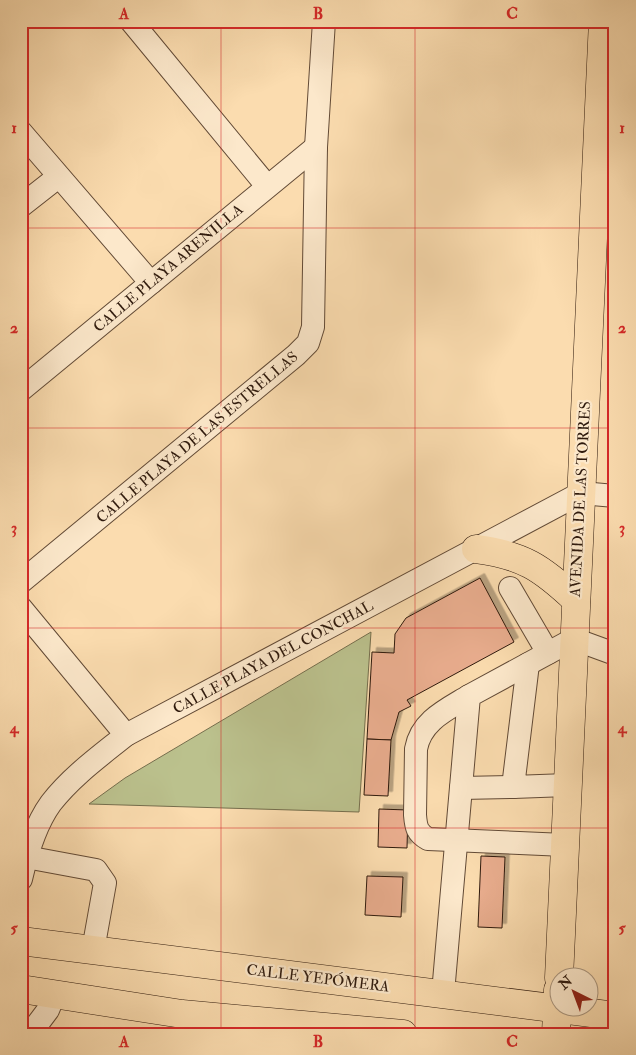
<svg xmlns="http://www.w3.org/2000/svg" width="636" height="1055" font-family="'IM FELL Double Pica',serif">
<defs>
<filter id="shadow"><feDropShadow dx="4.5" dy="-4.5" stdDeviation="0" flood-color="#0004"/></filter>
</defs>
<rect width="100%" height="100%" fill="#fbdcaf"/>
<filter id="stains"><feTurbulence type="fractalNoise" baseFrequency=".004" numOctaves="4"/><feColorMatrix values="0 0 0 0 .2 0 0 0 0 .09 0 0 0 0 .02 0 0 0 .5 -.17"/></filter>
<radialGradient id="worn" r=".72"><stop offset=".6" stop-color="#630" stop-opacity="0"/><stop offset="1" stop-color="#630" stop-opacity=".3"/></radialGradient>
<path fill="#bbc18d" stroke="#756e4d" d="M371,632L359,812L89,804L125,778Z"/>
<g fill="#e9ad8e" stroke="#2f1a0d" filter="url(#shadow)">
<path d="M480,578L514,642L407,700L411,706L399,712L391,740L367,739L372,652L394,653L395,634L406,618Z"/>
<path d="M367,739L391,740L388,796L364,795Z"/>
<path d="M379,809L408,810L407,848L378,847Z"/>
<path d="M481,856L505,857L502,928L478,927Z"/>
<path d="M367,876L403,877L401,917L365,915Z"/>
</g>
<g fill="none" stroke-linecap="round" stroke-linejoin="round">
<defs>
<g id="minor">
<path d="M131,21L267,186"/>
<path d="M21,132L151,283"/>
<path d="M21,206L58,177"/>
<path d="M21,390L316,147"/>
<path d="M21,582L296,355L308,343L313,327L316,147L324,21"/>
<path d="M510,588L548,653"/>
<path d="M21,608L126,735"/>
<path d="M528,664L513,787L567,785"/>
<path d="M469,696C446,710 421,721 416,749L415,815C416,827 417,833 428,839L565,845"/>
<path d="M461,788L513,787"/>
<path d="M26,857L96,870L105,883L93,950"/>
<path d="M21,879C27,853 35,825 51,803C72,776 100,756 126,735L581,493L615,496"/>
<path d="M443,993L469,696L574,639L615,654"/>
<path d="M182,1014L199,1034"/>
<path d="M30,1034L48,1010L55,993"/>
</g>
<g id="major">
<path d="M476,549C523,555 542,568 576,600"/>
<path d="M21,941L615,1016"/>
<path d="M559,978L603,21"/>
<path d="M21,989L182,1014L403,1034"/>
<path d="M556,1034L558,990"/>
</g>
</defs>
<use href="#minor" stroke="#624a36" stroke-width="24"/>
<use href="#major" stroke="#2f1a0d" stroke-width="29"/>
<use href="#minor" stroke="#fce8cb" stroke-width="22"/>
<use href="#major" stroke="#fbdcaf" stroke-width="28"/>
</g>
<path fill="none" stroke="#d62828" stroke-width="1" stroke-opacity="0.55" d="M221,21V1034M415,21V1034M21,228H615M21,428H615M21,628H615M21,828H615"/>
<g text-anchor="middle" stroke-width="4.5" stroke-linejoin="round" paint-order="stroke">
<g font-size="15" fill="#2f1a0d" stroke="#fce8cb">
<text transform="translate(168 268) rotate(-40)" y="5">CALLE PLAYA ARENILLA</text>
<text transform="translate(197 437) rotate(-40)" y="5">CALLE PLAYA DE LAS ESTRELLAS</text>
<text transform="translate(580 499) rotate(-87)" y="5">AVENIDA DE LAS TORRES</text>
<text transform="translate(273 657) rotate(-28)" y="5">CALLE PLAYA DEL CONCHAL</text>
<text transform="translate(318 978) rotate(7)" y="5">CALLE YEPÓMERA</text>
</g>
</g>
<rect width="636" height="1055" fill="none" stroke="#fbdcaf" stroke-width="55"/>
<g transform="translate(574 992) rotate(318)"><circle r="24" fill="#fce8cb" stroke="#aa967f"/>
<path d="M0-4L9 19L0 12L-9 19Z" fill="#8f2418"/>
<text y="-8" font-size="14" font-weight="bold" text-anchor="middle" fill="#2f1a0d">N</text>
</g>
<rect x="28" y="28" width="580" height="1000" fill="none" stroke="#d62828" stroke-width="2"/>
<g font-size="16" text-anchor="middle" font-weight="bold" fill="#d62828">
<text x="124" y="19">A</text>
<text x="318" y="19">B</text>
<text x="512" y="19">C</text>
<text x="14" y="133">1</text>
<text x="622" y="133">1</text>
<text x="14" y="333">2</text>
<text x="622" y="333">2</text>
<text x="14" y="533">3</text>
<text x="622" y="533">3</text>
<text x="14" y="733">4</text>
<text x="622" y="733">4</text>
<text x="14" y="933">5</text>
<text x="622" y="933">5</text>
<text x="124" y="1047">A</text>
<text x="318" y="1047">B</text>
<text x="512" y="1047">C</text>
</g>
<rect width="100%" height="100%" filter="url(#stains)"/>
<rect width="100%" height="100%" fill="url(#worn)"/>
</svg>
